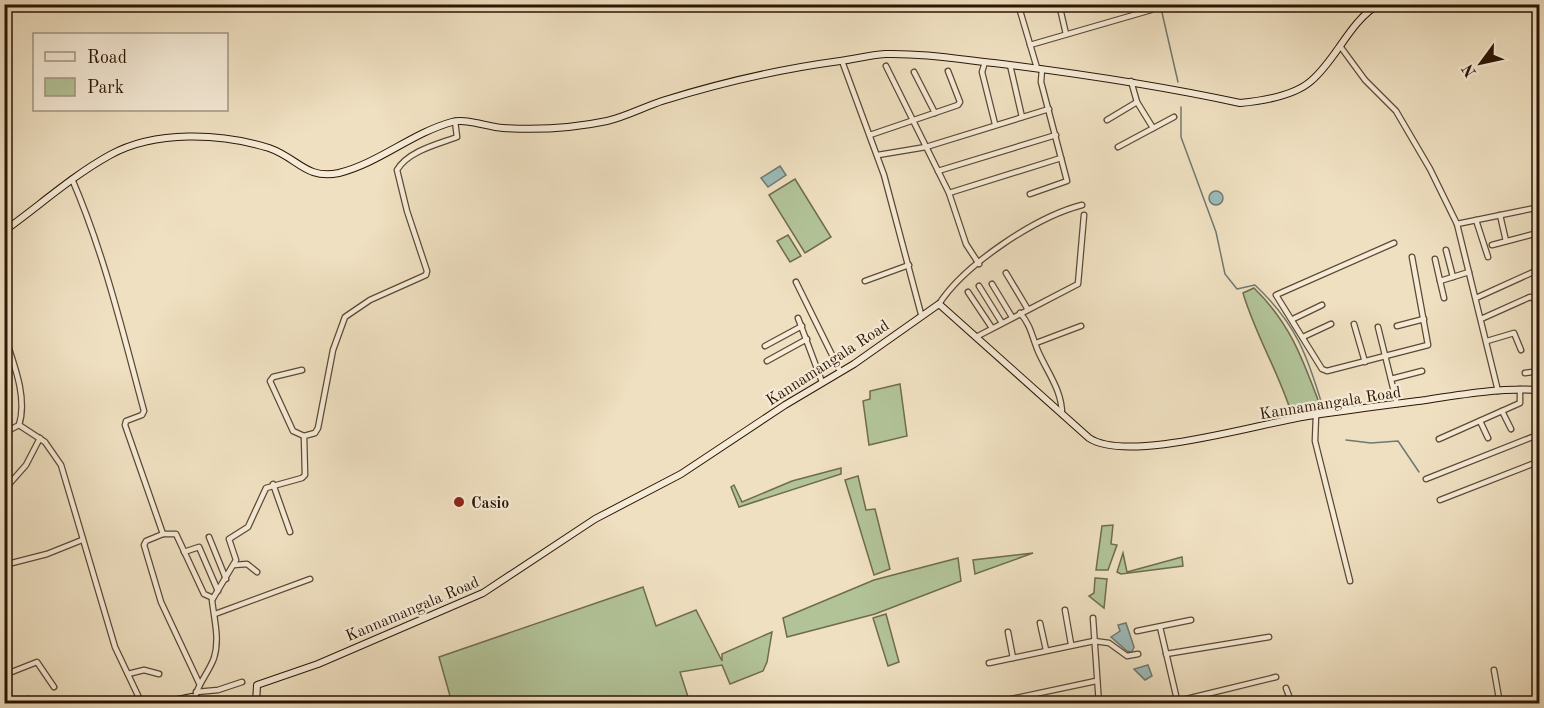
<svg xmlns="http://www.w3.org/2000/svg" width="1544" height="708" font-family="'Old Standard TT',serif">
<rect width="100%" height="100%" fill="#efe0c1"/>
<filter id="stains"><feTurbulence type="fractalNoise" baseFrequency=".00333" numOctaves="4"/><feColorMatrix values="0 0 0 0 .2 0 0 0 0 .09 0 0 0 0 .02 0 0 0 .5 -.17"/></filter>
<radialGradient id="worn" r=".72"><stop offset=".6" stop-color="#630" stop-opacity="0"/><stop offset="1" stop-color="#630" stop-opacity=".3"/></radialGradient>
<g fill="#b2c398" stroke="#6f6c4e" stroke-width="1.5">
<path d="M795,179L831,237L805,253L769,195Z"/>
<path d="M788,235L801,256L790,262L777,241Z"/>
<path d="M1254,288C1291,324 1303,360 1321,408L1291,412C1278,371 1255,334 1243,293Z"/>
<path d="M900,384L907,436L869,445L863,401L870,399V391Z"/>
<path d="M841,468V474L739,507L731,487L734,485L742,502L792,481Z"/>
<path d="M858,476L866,510L875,509L890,569L874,575L845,480Z"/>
<path d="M1113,525L1111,544L1117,545L1108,570H1096L1102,526Z"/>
<path d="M1033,553L975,574L973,560Z"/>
<path d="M1123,553L1127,572L1182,557L1183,566L1121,574L1117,572Z"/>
<path d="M958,558L961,581L875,614L787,637L783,618L874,580Z"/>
<path d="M1095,578L1107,579L1104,608L1089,596L1094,593Z"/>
<path d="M643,587L656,626L696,610L722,661V654L772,632L767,662L763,671L730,684L722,665L680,672L690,703H452L439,657Z"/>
<path d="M886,614L899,662L888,666L873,618Z"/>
</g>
<g fill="#9cbbba" stroke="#6f7971" stroke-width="1.5">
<path d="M780,166L786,175L768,187L761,178Z"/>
<circle cx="1216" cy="198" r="7"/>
<path d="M1126,623L1134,647L1132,652L1127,651L1111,637L1120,631L1118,625Z"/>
<path d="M1148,665L1152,676L1145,680L1134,669Z"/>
</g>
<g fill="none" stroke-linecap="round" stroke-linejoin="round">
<g stroke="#6f7971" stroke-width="1.5">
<path d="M1160,4L1178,82"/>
<path d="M1181,107V137L1216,232L1225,274L1237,289L1255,285C1296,324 1307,354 1323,408"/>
<path d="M1346,440L1371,443L1398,441L1419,472"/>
</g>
<defs>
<g id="street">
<path d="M1018,4L1037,68"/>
<path d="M1059,4L1066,34"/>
<path d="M1060,8L1070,4"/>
<path d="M1030,45L1151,10L1154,4"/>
<path d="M1340,46L1365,80L1396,111L1430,169L1457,224L1498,391"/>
<path d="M842,61L884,175L921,314"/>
<path d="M985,62L982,72L995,124"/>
<path d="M1010,65L1022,117"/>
<path d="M886,66L949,193L966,244L979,264"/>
<path d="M914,72L935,113"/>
<path d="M1131,81L1137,102L1153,128"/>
<path d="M1107,120L1137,102"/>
<path d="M870,135L958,105L960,102L948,71"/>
<path d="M1118,147L1174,117"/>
<path d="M878,155L926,147L1049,109"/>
<path d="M938,171L1056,135"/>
<path d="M72,179C104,253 123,333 144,411L142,415L126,421L125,425L163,534L146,541L144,545L161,602L199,683"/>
<path d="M949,193L1061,158L1041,82L1042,69"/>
<path d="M1030,194L1067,181L1061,158"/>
<path d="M1500,215L1506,241"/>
<path d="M1476,220L1488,257"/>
<path d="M1457,224L1540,207"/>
<path d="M1394,243L1276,295L1322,369L1327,371L1428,345L1412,257"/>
<path d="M1492,245L1534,234"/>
<path d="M1446,250L1453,277"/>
<path d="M1435,259L1440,281L1469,272"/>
<path d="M1006,273L1027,308"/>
<path d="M865,281L909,265"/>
<path d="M1440,281L1444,298"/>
<path d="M796,282L840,371"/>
<path d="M992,284L1012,317"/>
<path d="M979,286L1002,323"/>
<path d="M968,292L992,328"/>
<path d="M1476,298L1540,269"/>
<path d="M939,304C965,264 1036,217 1082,205"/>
<path d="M1020,313C1031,325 1032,337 1038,351C1047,372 1062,390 1062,414"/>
<path d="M798,318L822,382"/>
<path d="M1293,319L1322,305"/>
<path d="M1481,319L1530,297L1540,302"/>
<path d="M1354,324L1365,362"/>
<path d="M1397,326L1424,319"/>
<path d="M1378,327L1397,404"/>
<path d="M4,334C13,362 28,397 19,425L4,433"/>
<path d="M978,336L1078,284L1084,215"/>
<path d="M1303,337L1331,324"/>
<path d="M1487,341L1514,333L1521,350"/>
<path d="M1036,343L1081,326"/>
<path d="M765,346L802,326"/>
<path d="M767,361L807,339"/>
<path d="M302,370L273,377L270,381L293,431L304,436"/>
<path d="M1525,373L1540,371"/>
<path d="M1391,379L1422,371"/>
<path d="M1502,411L1511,429"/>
<path d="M1316,415L1315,441L1350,581"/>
<path d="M1480,421L1488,438"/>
<path d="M19,425L45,442L61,465L115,647L142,704"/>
<path d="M1439,439L1520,403V389"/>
<path d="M1426,479L1540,434"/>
<path d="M273,484L290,532"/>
<path d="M4,490L26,465L40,438"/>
<path d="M1440,500L1540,461"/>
<path d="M163,534H176L204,594L213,598"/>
<path d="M209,537L226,579"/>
<path d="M184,552L199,547L218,591"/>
<path d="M4,565L47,554L82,540"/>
<path d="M234,565L247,564L257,572"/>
<path d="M1065,610L1071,644"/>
<path d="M215,614L310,579"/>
<path d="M1093,618L1099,704"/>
<path d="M1040,623L1046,650"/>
<path d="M1160,627L1178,704"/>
<path d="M1137,631L1191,620"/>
<path d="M1008,632L1013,658"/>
<path d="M1166,654L1269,637"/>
<path d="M989,663L1094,641L1109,643L1127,656L1138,654"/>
<path d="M1494,670L1500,704"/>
<path d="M128,674L144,670L159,674"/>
<path d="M4,675L37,662L54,687"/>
<path d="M1286,688L1292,704"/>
<path d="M196,692L218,690L242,682"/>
<path d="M195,697C199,682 209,672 214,658C220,639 214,619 212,600L236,560L229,539L248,527L266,488L302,478L305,475L304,436L315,433L318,428L333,350L345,317L370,300L426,275L427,271L407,211L397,170C408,151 438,144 457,137L455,121"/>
<path d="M28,699L30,704"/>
<path d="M1002,701L1096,681"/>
<path d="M1178,701L1276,677"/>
<path d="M19,702V704"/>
</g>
<g id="secondary">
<path d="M4,231C39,206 72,176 110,155C155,130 221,133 269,148C298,158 306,180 339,173C379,163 412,133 452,122C467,118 487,127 503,128C536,130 574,128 607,121C625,117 644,107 662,101C720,83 780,69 840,61C855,59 870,55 885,54C924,53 963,60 1002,64C1082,74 1161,86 1240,103C1261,101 1294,96 1311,81C1337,59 1349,22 1379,4"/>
<path d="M157,704L192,697L210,704"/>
<path d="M256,704L257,685L318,664L483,593L595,519L681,474L785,405L854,364L939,304L1089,438C1128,464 1261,423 1308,416C1347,410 1387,405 1426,400C1463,394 1502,388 1540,390"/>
</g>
</defs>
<use href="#street" stroke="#5d4833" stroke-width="7"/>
<use href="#secondary" stroke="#2c1504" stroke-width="8"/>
<use href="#street" stroke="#f5ebd7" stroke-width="4.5"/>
<use href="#secondary" stroke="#f5ebd7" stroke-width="6"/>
</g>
<circle fill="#8f2418" stroke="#f5ebd7" stroke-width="2" cx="459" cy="502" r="6"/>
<g text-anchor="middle" stroke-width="4.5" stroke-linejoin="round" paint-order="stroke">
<g font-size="16" fill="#2c1504" stroke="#f5ebd7">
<text transform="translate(827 362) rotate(-33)" y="6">Kannamangala Road</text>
<text transform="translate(1330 402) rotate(-9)" y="6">Kannamangala Road</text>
<text transform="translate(412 608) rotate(-23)" y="6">Kannamangala Road</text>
</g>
<g font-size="16" font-weight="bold" fill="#2c1504" stroke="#f5ebd7" text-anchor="start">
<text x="471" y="508">Casio</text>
</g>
</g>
<rect width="1544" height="708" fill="none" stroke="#efe0c1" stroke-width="24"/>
<rect x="6" y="6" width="1532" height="696" fill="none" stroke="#2c1504" stroke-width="3"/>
<rect x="12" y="12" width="1520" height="684" fill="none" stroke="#2c1504" stroke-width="1.5"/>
<rect x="33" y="33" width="195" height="78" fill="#f5ebd7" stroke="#a59583" stroke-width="1.5"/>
<rect x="45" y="52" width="30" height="9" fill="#f5ebd7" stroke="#a59583" stroke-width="1.5"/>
<text x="87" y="63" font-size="18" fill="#2c1504">Road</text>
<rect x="45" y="78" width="30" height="18" fill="#b2c398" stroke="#a59583" stroke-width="1.5"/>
<text x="87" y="93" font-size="18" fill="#2c1504">Park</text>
<g transform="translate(1481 63) rotate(237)" stroke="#f5ebd7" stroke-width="4.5" paint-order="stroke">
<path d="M0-4.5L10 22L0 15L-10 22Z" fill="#2c1504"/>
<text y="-9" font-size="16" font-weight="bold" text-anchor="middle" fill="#2c1504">N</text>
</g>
<rect width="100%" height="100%" filter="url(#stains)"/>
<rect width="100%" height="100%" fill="url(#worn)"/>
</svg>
